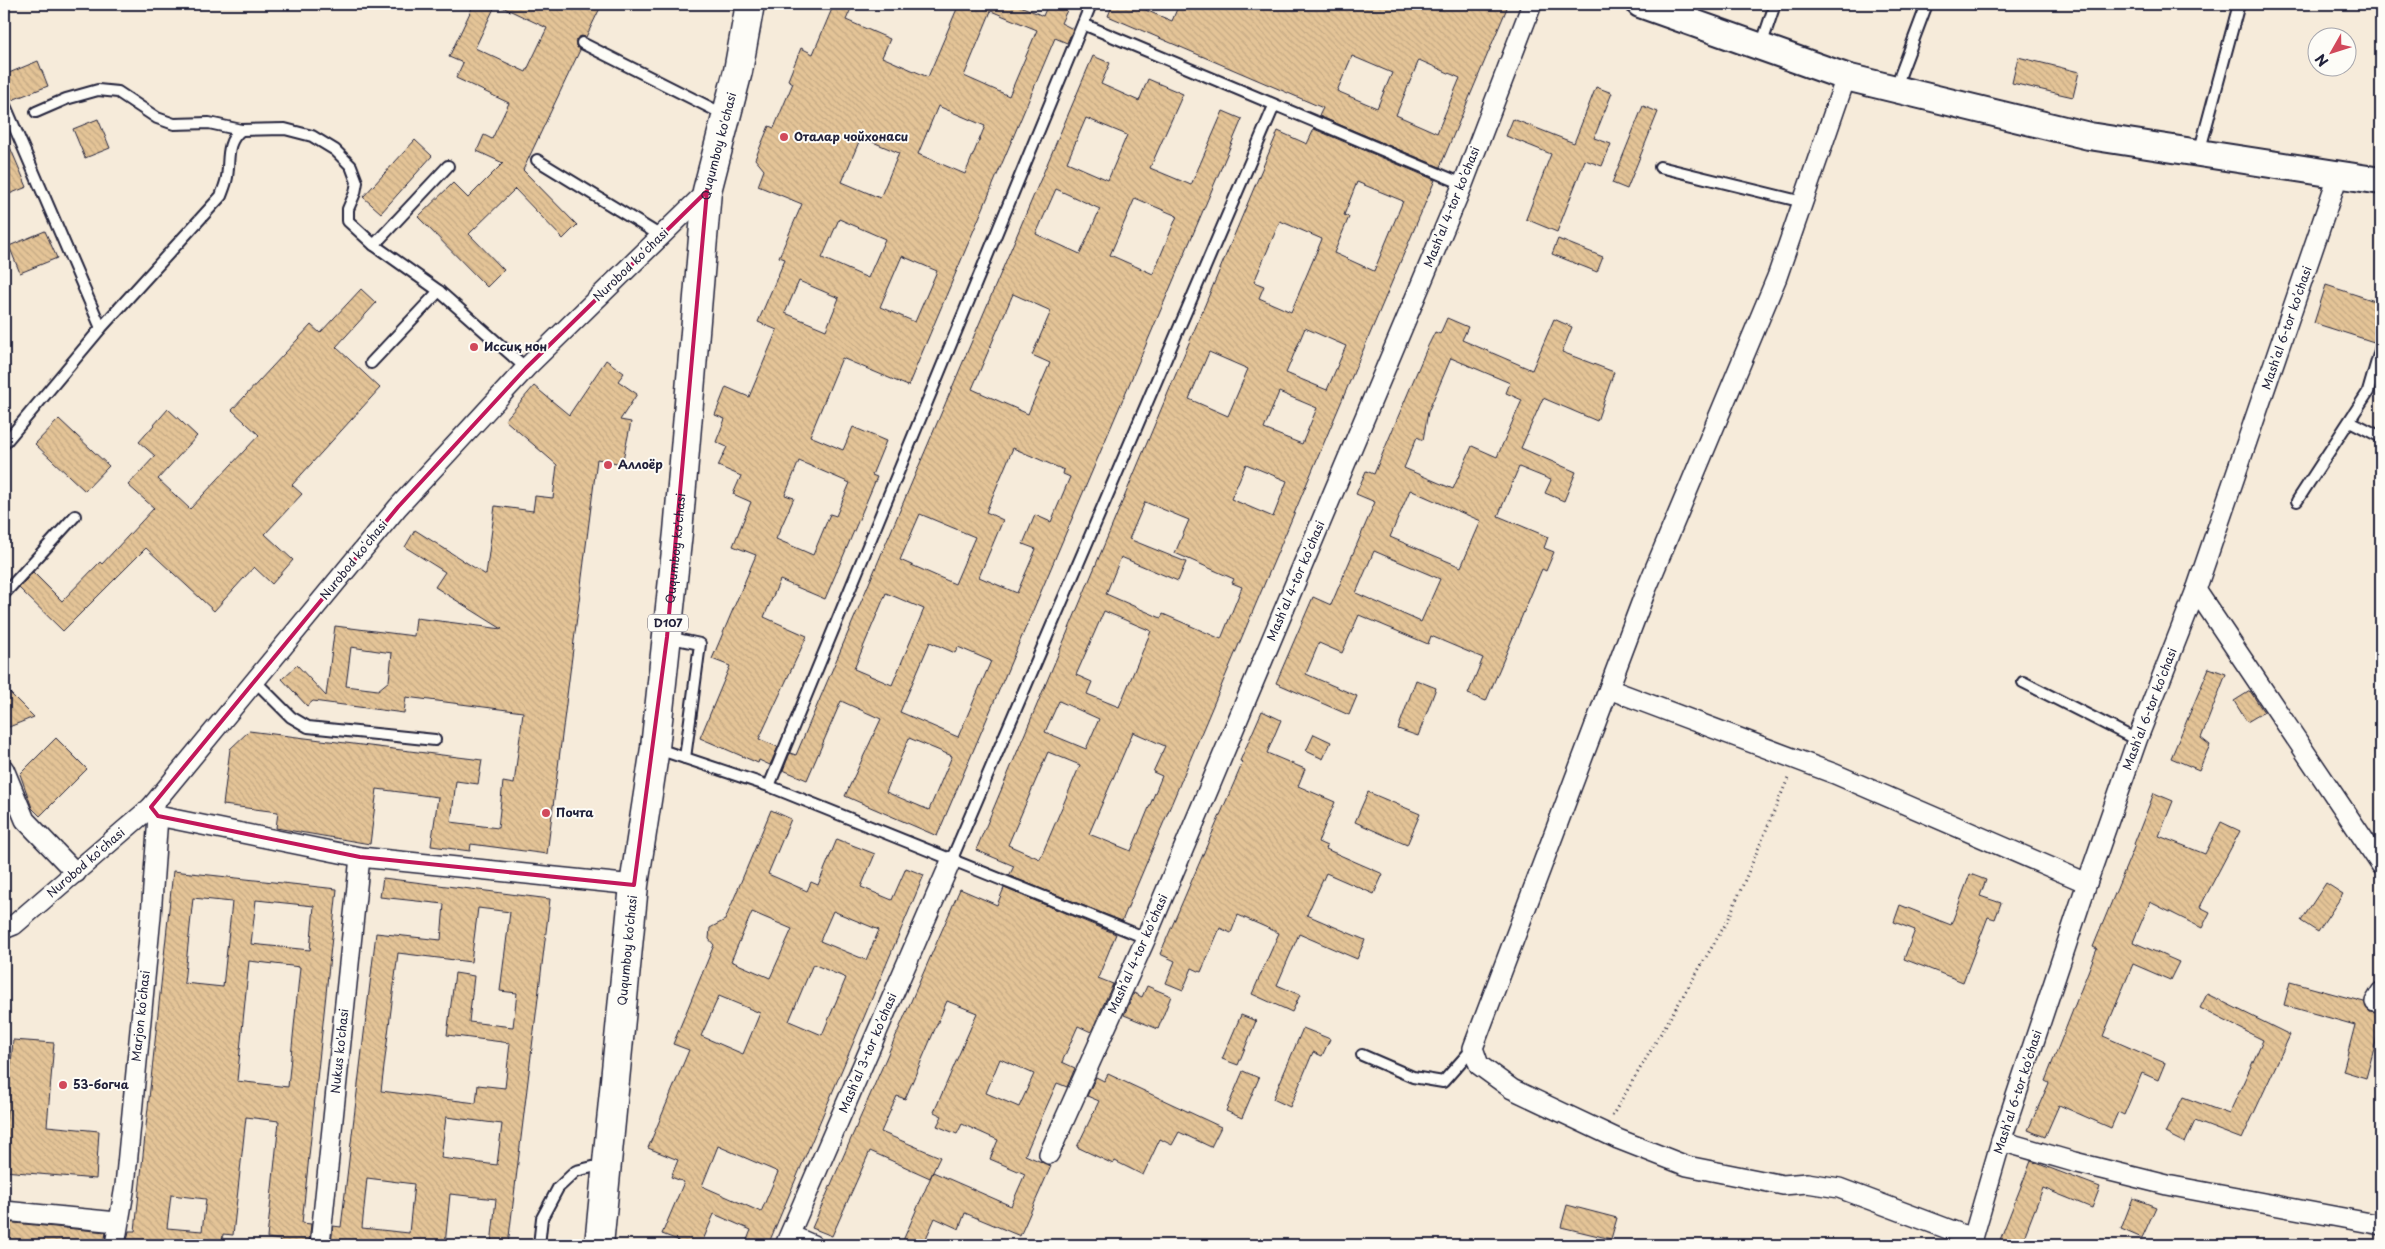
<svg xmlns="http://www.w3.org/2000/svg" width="2385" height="1249" font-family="'Playpen Sans',sans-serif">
<defs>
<pattern id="building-back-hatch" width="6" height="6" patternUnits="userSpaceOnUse" patternTransform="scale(1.25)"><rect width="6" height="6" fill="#e4c497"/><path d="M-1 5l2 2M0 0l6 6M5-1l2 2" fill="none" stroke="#c3a883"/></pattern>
</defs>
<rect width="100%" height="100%" fill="#f6ebda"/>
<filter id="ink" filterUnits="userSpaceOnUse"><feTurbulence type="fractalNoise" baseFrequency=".02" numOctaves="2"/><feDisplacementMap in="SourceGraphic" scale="10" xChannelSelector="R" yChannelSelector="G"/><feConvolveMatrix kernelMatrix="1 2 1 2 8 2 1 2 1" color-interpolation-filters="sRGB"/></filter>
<g filter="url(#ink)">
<g fill="url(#building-back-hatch)" stroke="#22223b" fill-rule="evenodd">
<path d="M474,4H496L475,48L526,72L547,28L496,4H602L586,37L581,36L576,40V46L580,50L523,170L577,225L563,239L515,189L469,234L504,270L487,287L418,217L453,183L468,198L503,163L477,151L484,135L492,139L509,103L456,78L463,63L449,57Z"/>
<path d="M834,4H853L846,20L890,39L882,57L928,77L959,4H1016L1043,16L1048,4H1070L1061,23L1073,29L1067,43L1055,38L908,386L842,358L810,436L843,450L853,427L886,441L872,475L877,477L825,599L780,580L764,617L807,636L759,739L778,747L770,765L759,760L758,763L700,738L730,666L712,659L756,555L733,546L751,502L733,494L741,476L718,466L727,447L716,442L725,419L715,415L726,387L749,397L777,330L758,322L785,259L779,257L802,204L758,186L764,170L755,159L769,126L774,128L793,83L788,80L801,48L813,54ZM991,11L1037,30L1009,96L964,76ZM938,106L985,126L965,174L918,154ZM861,137L899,153L880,198L842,182ZM839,219L885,239L868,278L822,258ZM902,256L937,271L915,322L880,307ZM799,281L839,298L826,330L785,313ZM799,461L850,483L836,516L830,514L813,555L776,539L794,498L785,495Z"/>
<path d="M1113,4H1131L1172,21L1179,4H1496L1507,8L1440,167L1319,116L1323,108L1108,16ZM1352,56L1392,73L1377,108L1337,91ZM1419,60L1460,78L1437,133L1396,115Z"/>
<path d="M1093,56L1110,63L1101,84L1139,101L1148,79L1183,94L1150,168L1191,185L1223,111L1242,119L937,836L845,796L881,719L841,701L807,780L783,770L790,753L796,755ZM1086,118L1127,135L1108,180L1067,162ZM1056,189L1100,209L1080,254L1036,234ZM1135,198L1177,216L1153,274L1110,255ZM1013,294L1051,311L1032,355L1050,363L1028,414L972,389ZM1013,448L1064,470L1063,474L1070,477L1051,522L1035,515L1023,544L1036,549L1017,593L979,577L1003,520L986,512ZM920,514L975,537L955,584L900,560ZM886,593L924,609L892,685L854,669ZM930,642L955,653L958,647L991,661L958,737L900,712ZM909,738L952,756L929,810L886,792Z"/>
<path d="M2018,57L2079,72L2073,97L2012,83Z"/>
<path d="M38,61L48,86L12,100L4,75Z"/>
<path d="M1596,87L1612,93L1594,138L1611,144L1602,166L1585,160L1557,232L1526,219L1551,154L1506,136L1513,119L1574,143Z"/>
<path d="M1643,106L1658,112L1627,189L1612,183Z"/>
<path d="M98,119L110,148L85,158L73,129Z"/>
<path d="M1314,129L1435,180L1122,921L1009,876L1014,866L976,850L1278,131L1307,144ZM1357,182L1403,201L1374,271L1334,253L1349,217L1344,215ZM1280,221L1322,239L1291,312L1259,298L1264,286L1254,282ZM1305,328L1346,346L1327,390L1286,373ZM1209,352L1248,369L1228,416L1189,399ZM1279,392L1317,408L1302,444L1264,429ZM1246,464L1287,481L1273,517L1231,499ZM1145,502L1189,520L1175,553L1234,579L1232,583L1242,587L1221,639L1163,614L1161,618L1106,594L1121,557L1178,581L1186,562L1129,539ZM1104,611L1151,631L1119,707L1087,694L1092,682L1076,675ZM1059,701L1099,719L1086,749L1045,732ZM1133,732L1165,746L1153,772L1162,776L1131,851L1089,834ZM1048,752L1080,765L1040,859L1008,845Z"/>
<path d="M4,133L27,187L4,196Z"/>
<path d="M415,140L432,156L381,213L363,197Z"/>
<path d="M45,231L57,258L20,273L9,246Z"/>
<path d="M1558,239L1603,257L1597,272L1552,254Z"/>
<path d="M2326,285L2381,303V319L2374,342L2314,323Z"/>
<path d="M361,289L376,303L336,347L380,388L292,485L302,494L265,534L293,560L272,584L254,567L214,611L146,548L63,631L19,588L33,572L62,601L100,562L102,564L154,508L128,485L155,456L139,442L168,409L197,436L158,479L190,509L259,435L232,410L311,325L320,333Z"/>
<path d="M1447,318L1468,327L1462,340L1532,370L1554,319L1572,327L1562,352L1614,372L1597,421L1543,398L1521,448L1576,472L1564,501L1545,493L1551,480L1519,467L1498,516L1548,537L1544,548L1554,552L1546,571L1542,569L1486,701L1468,694L1483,658L1431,636L1428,644L1359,615L1342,653L1319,643L1306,674L1357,696L1349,715L1276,683L1313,597L1331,605L1375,502L1356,494L1366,471L1374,474L1427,348L1435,332L1440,334ZM1451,358L1510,383L1506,393L1522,400L1497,457L1472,446L1453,489L1404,468L1417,437L1423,440L1428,412ZM1410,490L1481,521L1461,567L1390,537ZM1374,551L1440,579L1421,622L1356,593Z"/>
<path d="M606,360L624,373L618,381L637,394L620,420L631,422L622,464L597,459L547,854L471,844L470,851L431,846L438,797L377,789L370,844L276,828L278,812L223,805L230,749L249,731L482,760L478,784L456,781L451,822L498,828L503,782L514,784L523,712L406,697L404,713L313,701L307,706L282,679L297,665L326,696L335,626L414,636L416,618L502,629L435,587L445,572L405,547L415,530L486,575L495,506L533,511L535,496L553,498L557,465L505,420L534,386L569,415ZM351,647L392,653L389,681L378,690L346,686Z"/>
<path d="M59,419L109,466L85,491L35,444Z"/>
<path d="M2209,668L2226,674L2201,738L2210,745L2199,770L2171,758Z"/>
<path d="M1416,680L1436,688L1418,736L1398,729Z"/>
<path d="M4,687L34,717L4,729Z"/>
<path d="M2250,691L2264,712L2247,722L2234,701Z"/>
<path d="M1262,711L1281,720L1267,753L1305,769L1298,786L1335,802L1318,842L1327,846L1326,849L1383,874L1374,894L1326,873L1307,915L1365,940L1357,959L1299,934L1277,985L1300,995L1292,1012L1252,994L1279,933L1238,915L1231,933L1220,928L1201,972L1192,968L1183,990L1166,983L1175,961L1160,954L1243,762L1240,761Z"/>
<path d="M1314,734L1331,742L1323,759L1306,751Z"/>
<path d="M56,738L87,769L40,816L32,808L20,774Z"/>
<path d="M1368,792L1420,814L1407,845L1355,822Z"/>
<path d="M2154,793L2173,801L2159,836L2205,854L2221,822L2240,831L2200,907L2210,912L2202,928L2150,902L2133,942L2179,962L2170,980L2133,964L2103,1036L2165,1063L2158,1080L2142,1073L2124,1115L2118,1112L2111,1128L2059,1105L2045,1137L2028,1130L2049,1083L2045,1081L2097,949L2093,947L2135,845L2134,844Z"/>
<path d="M771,810L791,819L768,874L807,891L811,882L818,885L837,839L875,854L861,887L892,900L906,868L924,875L768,1245H745L751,1230L714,1214L701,1245H676L678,1240L662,1234L684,1182L671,1177L678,1160L648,1148L689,1050L673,1044L714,945L709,939L710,928L725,920ZM833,911L879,930L866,960L820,941ZM752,912L792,929L770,978L731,961ZM813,964L846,978L822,1035L789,1021ZM719,996L760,1013L743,1054L701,1036ZM718,1146L778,1172L761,1212L702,1186Z"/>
<path d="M173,871L337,889L302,1223L311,1224L309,1243L302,1242V1245H279L280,1240L267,1238L279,1121L246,1117L233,1235L223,1234L222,1245H126L129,1231H135ZM193,898L232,902L223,987L184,983ZM256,900L314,906L310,950L251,944ZM249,961L300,967L288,1087L237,1081ZM171,1195L206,1199L202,1231L167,1228Z"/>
<path d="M1970,874L1986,880L1980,896L2001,903L1995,919L1988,917L1963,982L1904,959L1915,930L1894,922L1900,905L1951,925Z"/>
<path d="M383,878L550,899L508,1245H491L496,1199L450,1194L445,1245H331L333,1226L341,1227L376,933L441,940L444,904L380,897ZM478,908L510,912L500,991L517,993L513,1027L469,1022L474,976L455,973L447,1035L510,1043L505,1088L478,1085L476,1103L381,1091L398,953L471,962ZM446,1117L502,1124L497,1165L441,1158ZM367,1178L414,1184L409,1233L362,1228Z"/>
<path d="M2326,883L2343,894L2318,932L2301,921Z"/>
<path d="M1004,888L1116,934L1098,978L1113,984L1091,1032L1078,1026L1062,1062L1075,1068L1067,1087L1057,1083L1025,1155L1051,1166L1020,1236L965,1213L959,1229L935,1218L923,1245H901L933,1172L1011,1206L1025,1174L990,1159L998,1140L962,1124L957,1134L937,1126L942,1116L934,1112L977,1013L947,1001L905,1099L897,1096L881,1132L940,1157L930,1178L870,1151L832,1236L812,1228L960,889L997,905ZM1000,1059L1034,1074L1019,1107L986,1093Z"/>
<path d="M2290,982L2364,1002L2370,1012L2375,1013L2381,1011V1023L2366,1078L2343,1071L2355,1025L2284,1005Z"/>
<path d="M1147,986L1171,996L1158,1029L1124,1015L1134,993L1142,997Z"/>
<path d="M2207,994L2290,1035L2242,1139L2195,1121L2185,1143L2165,1133L2183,1097L2229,1114L2263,1040L2200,1008Z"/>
<path d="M1241,1015L1256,1021L1238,1065L1222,1059Z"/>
<path d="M1303,1028L1330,1039L1322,1056L1313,1052L1290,1107L1273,1099Z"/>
<path d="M13,1040L54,1043L47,1126L99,1131L96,1179L4,1171V1122H6Z"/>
<path d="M1243,1071L1259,1078L1242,1118L1226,1111Z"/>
<path d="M1108,1074L1221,1127L1211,1147L1179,1132L1172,1145L1160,1139L1143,1175L1115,1161L1113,1164L1077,1147L1099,1101L1087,1096L1096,1077L1104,1081Z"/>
<path d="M2031,1161L2100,1187L2092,1208L2043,1188L2021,1245H1998Z"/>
<path d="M2133,1198L2156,1207L2142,1238L2121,1229Z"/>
<path d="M1567,1205L1617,1218L1611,1239L1561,1227Z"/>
<path d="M4,1222L106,1232L104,1245L55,1242V1245H4Z"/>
</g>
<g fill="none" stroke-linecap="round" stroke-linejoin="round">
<defs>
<g id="lane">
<path d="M1083,24L1463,184"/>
<path d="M582,43L725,115"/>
<path d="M1761,46L1775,4"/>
<path d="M1895,89L1927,4"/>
<path d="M4,103L101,328"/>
<path d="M36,112L66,99L98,90L118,92L157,118L174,124L209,123L241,130L285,129L312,136L335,150L351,166L357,182L355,193L348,209V221L374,245L448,166"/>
<path d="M2199,153L2239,4"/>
<path d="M537,160L661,236"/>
<path d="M1660,167L1803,202"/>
<path d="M439,291L526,368"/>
<path d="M371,363L439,291L374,245"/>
<path d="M2350,421L2381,437"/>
<path d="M4,444L101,328L221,196C223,190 226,184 227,177C230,159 225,143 241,130"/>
<path d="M2297,501L2368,392L2381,347"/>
<path d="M4,594L75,516"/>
<path d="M667,637L700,644L685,758"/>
<path d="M255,681L291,717L308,727L435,740"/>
<path d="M2023,682L2137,740"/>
<path d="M655,748L769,786L1146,938"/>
<path d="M769,786L1091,4"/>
<path d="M951,861L1274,106"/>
<path d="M1362,1055L1413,1077L1443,1082L1473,1048"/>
<path d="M539,1245L542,1218L558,1188L576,1171L605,1164"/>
</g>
<g id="street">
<path d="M1846,77L1777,277L1646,590L1473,1048L1479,1065L1512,1089L1618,1139L1687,1166L1783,1185L1807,1183L1839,1188L1972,1238"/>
<path d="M2196,590L2381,865"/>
<path d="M1609,689L1835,774L2087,883"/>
<path d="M4,769L25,820L76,873"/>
<path d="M151,807L158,816L360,857L634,885"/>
<path d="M4,929L14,925L151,807L398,507L526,368L707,191"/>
<path d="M2375,1002L2381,992"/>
<path d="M2001,1141L2074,1162L2167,1185L2381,1225"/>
<path d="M1049,1154L1146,938L1463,184L1532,4"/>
<path d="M4,1211L117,1222"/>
<path d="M790,1235L813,1245"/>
<path d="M115,1245L125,1186L151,916L158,816"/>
<path id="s1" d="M320,1245L360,857"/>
<path d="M785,1245L951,861"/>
<path d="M1971,1245L2001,1141L2087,883L2137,740L2196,590L2338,176"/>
</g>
<path id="secondary" d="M1640,4L1846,77L2089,136L2381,181"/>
<g id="primary">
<path id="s2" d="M599,1245L634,885L655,748L678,532L707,191L738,71L750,4"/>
</g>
</defs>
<use href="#lane" stroke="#22223b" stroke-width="14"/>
<use href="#street" stroke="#22223b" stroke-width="22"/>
<use href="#secondary" stroke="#22223b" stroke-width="30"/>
<use href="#primary" stroke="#22223b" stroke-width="31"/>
<path stroke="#22223b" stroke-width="3" stroke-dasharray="1 4" stroke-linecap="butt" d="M1612,1116L1728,920L1789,776"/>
<use href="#lane" stroke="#fdfcf7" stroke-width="10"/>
<use href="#street" stroke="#fdfcf7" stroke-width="19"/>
<use href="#secondary" stroke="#fdfcf7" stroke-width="26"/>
<use href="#primary" stroke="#fdfcf7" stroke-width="28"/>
</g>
</g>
<path fill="none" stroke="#c2185b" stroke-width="4" stroke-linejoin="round" d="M707,191L667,637L634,885L360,857L158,816L151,807L398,507L526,368Z"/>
<g fill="#d1495b" stroke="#fdfcf7" stroke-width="2">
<circle cx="784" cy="137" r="5"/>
<circle cx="474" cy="347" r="5"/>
<circle cx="608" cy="465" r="5"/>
<circle cx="546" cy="813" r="5"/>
<circle cx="63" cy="1085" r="5"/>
</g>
<g text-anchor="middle" stroke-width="4" stroke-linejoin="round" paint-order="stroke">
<rect fill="#fdfcf7" stroke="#646373" stroke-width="1" x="648" y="614.5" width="40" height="17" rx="4"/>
<g font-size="11" font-weight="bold" fill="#22223b">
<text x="668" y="627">D107</text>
</g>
<g font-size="12" font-weight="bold" fill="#22223b" stroke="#fdfcf7" text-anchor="start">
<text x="794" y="141">Оталар чойхонаси</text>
<text x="484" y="351">Иссиқ нон</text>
<text x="618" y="469">Аллоёр</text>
<text x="556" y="817">Почта</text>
<text x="73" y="1089">53-богча</text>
</g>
<g font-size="12" fill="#22223b" stroke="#fdfcf7">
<text dy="4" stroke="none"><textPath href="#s2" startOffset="1106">Ququmboy ko'chasi</textPath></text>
<text transform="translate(1452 207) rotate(-68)" y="4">Mashʼal 4-tor koʼchasi</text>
<text transform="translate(631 265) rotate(-44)" y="4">Nurobod koʻchasi</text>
<text transform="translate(2287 328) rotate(-71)" y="4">Mashʼal 6-tor koʼchasi</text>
<text dy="4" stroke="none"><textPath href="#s2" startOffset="701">Ququmboy ko'chasi</textPath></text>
<text transform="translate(354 560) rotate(-51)" y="4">Nurobod koʻchasi</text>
<text transform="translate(1296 581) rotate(-67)" y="4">Mashʼal 4-tor koʼchasi</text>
<text transform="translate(2150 709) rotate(-69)" y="4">Mashʼal 6-tor koʼchasi</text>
<text transform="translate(86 863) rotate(-41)" y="4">Nurobod koʻchasi</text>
<text dy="4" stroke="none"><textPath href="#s2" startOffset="296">Ququmboy ko'chasi</textPath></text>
<text transform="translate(1138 954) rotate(-66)" y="4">Mashʼal 4-tor koʼchasi</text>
<text transform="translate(141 1016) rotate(-84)" y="4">Marjon koʻchasi</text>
<text dy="4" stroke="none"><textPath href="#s1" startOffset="195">Nukus ko'chasi</textPath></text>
<text transform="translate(868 1053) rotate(-67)" y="4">Mashʼal 3-tor koʼchasi</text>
<text transform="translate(2018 1092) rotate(-72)" y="4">Mashʼal 6-tor koʼchasi</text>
</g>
</g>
<rect width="2385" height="1249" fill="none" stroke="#fdfcf7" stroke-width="20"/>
<rect x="10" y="10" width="2365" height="1229" fill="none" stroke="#22223b" stroke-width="2" filter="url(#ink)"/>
<g transform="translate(2332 52) rotate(231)"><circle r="24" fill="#fdfcf7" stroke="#a5a5ac"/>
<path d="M0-4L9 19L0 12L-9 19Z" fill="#d1495b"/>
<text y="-8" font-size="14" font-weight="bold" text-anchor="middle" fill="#22223b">N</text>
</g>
</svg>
